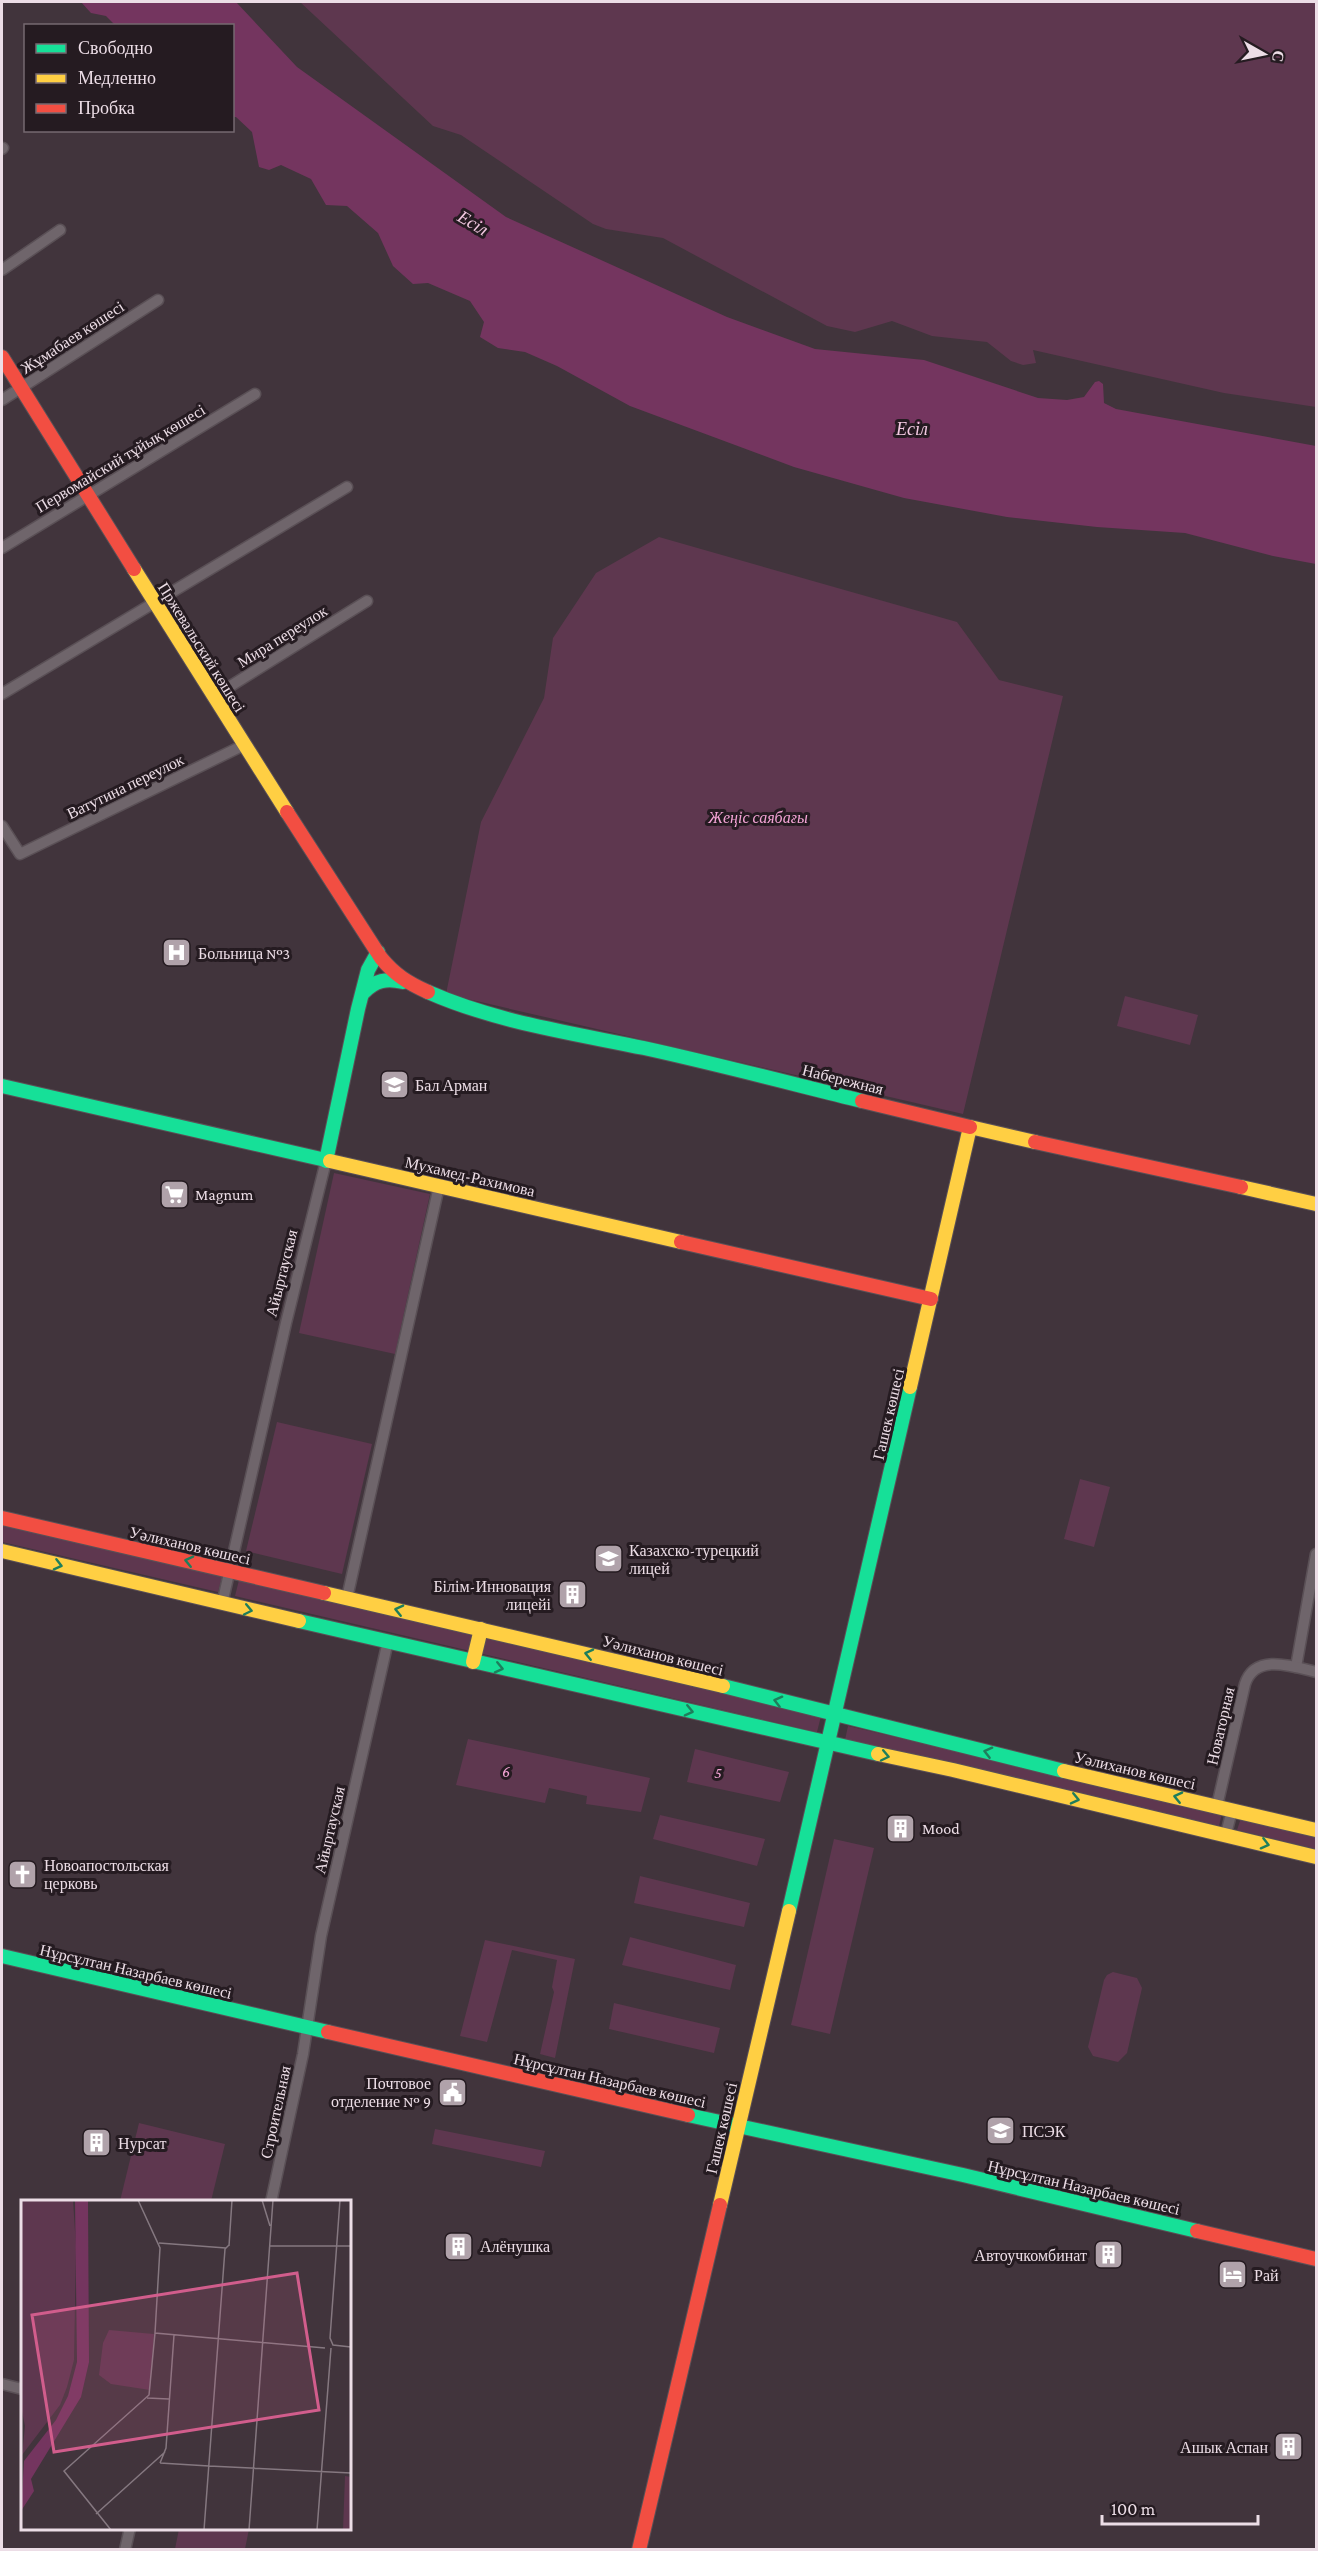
<svg xmlns="http://www.w3.org/2000/svg" width="1318" height="2551" font-family="'Crimson Pro',serif">
<rect width="100%" height="100%" fill="#41343c"/>
<g fill="#5e374f">
<path d="M300,2H1316V407L1224,393L1033,350L1036,363L1023,365L1011,361L987,342L932,336L892,321L855,332L827,326L663,238L606,229L593,224L461,135L433,126Z"/>
<path d="M659,537L957,622L999,680L1063,696L963,1114L446,994L481,822L544,698L553,638L596,573Z"/>
<path d="M1125,996L1198,1015L1190,1045L1117,1026Z"/>
<path d="M334,1173L430,1194L395,1354L299,1333Z"/>
<path d="M277,1422L372,1444L342,1574L246,1551Z"/>
<path d="M1080,1479L1110,1487L1094,1547L1064,1539Z"/>
<path d="M2,1524L222,1576L218,1592L2,1542Z"/>
<path d="M239,1580L821,1716L817,1732L235,1596Z"/>
<path d="M848,1726L1222,1813L1219,1826L845,1740Z"/>
<path d="M468,1739L650,1778L641,1812L586,1804L587,1796L549,1788L545,1803L456,1785Z"/>
<path d="M695,1749L789,1772L780,1802L687,1782Z"/>
<path d="M660,1815L765,1839L757,1866L653,1839Z"/>
<path d="M1241,1818L1316,1836V1849L1237,1830Z"/>
<path d="M834,1839L874,1848L830,2034L791,2025Z"/>
<path d="M640,1876L750,1903L744,1927L634,1903Z"/>
<path d="M630,1937L736,1965L730,1990L622,1965Z"/>
<path d="M485,1940L575,1959L555,2058L540,2054L554,1992L552,1987L557,1960L512,1950L487,2042L460,2036Z"/>
<path d="M1113,1972L1137,1978L1142,1988L1127,2053L1118,2062L1093,2056L1088,2047L1104,1980L1107,1975Z"/>
<path d="M614,2003L720,2028L714,2053L609,2029Z"/>
<path d="M139,2123L225,2144L211,2201H120Z"/>
<path d="M435,2129L545,2151L541,2167L432,2144Z"/>
<path d="M179,2529V2528L249,2529L245,2549H175Z"/>
</g>
<path fill="#74355f" d="M81,2H236L297,67L506,217L727,317L815,349L924,360L1038,398L1067,400L1084,397L1095,382L1099,381L1103,384L1104,403L1116,409L1316,446V564L1273,556L1185,533L1097,527L1007,517L904,498L794,467L630,406L557,366L525,352L498,348L480,337L484,322L470,301L428,283L413,284L393,266L378,233L347,206L326,205L311,179L281,165L269,170L259,167L252,132L236,117H233L232,26L115,25L106,16L91,13Z"/>
<g fill="none" stroke-linecap="round" stroke-linejoin="round">
<defs>
<g id="street">
<path d="M2,149L3,148"/>
<path d="M2,270L60,230"/>
<path d="M2,400L158,300"/>
<path d="M2,548L255,394"/>
<path d="M2,694L347,487"/>
<path d="M213,697L367,601"/>
<path d="M2,826L20,854L244,745"/>
<path d="M347,1598L439,1186"/>
<path d="M222,1604L286,1323L326,1161"/>
<path d="M1296,1667L1316,1554"/>
<path d="M1217,1806L1245,1684C1255,1653 1292,1666 1316,1672"/>
<path d="M1226,1834L1232,1810"/>
<path d="M271,2202L303,2054L321,1936L388,1641"/>
<path d="M2,2384L22,2389"/>
<path d="M125,2550L130,2528"/>
</g>
<g id="fast">
<path d="M428,992C496,1022 572,1033 644,1048C717,1064 789,1083 862,1101"/>
<path d="M363,993C375,980 387,978 403,982"/>
<path d="M2,1086L330,1161"/>
<path d="M326,1161L358,1009L368,970L378,952"/>
<path d="M299,1621L878,1754"/>
<path d="M723,1686L1064,1771"/>
<path d="M789,1911L910,1387"/>
<path d="M2,1956L328,2032"/>
<path d="M688,2115L963,2175L1197,2231"/>
</g>
<g id="slow">
<path d="M134,569L287,812"/>
<path d="M330,1161L681,1242"/>
<path d="M1241,1187L1316,1204"/>
<path d="M910,1387L970,1127L1035,1142"/>
<path d="M2,1551L299,1621"/>
<path d="M324,1593L723,1686"/>
<path d="M473,1662L481,1629"/>
<path d="M878,1754L953,1770L1316,1857"/>
<path d="M1064,1771L1316,1830"/>
<path d="M720,2205L789,1911"/>
</g>
<g id="jam">
<path d="M2,357L134,569"/>
<path d="M287,812L381,958C395,975 408,983 428,992"/>
<path d="M862,1101L970,1127"/>
<path d="M1035,1142L1241,1187"/>
<path d="M681,1242L931,1299"/>
<path d="M2,1518L324,1593"/>
<path d="M328,2032L688,2115"/>
<path d="M1197,2231L1316,2259"/>
<path d="M639,2550L720,2205"/>
</g>
</defs>
<use href="#street" stroke="#5a5056" stroke-width="13"/>
<use href="#fast" stroke="#5a5056" stroke-width="16"/>
<use href="#slow" stroke="#5a5056" stroke-width="16"/>
<use href="#jam" stroke="#5a5056" stroke-width="16"/>
<use href="#street" stroke="#6f656b" stroke-width="10"/>
<use href="#fast" stroke="#16e098" stroke-width="14"/>
<use href="#slow" stroke="#ffcf43" stroke-width="14"/>
<use href="#jam" stroke="#f24e42" stroke-width="14"/>
</g>
<defs><path id="oneway-chevron" d="M-2-3.5L2.5 0L-2 3.5" fill="none" stroke-width="1.6" stroke-linecap="round" stroke-linejoin="round" transform="scale(1.5)"/></defs>
<g stroke="#1e7e5c">
<use href="#oneway-chevron" transform="translate(189 1561) rotate(-167)"/>
<use href="#oneway-chevron" transform="translate(58 1565) rotate(14)"/>
<use href="#oneway-chevron" transform="translate(248 1610) rotate(12)"/>
<use href="#oneway-chevron" transform="translate(399 1610) rotate(-167)"/>
<use href="#oneway-chevron" transform="translate(589 1654) rotate(-167)"/>
<use href="#oneway-chevron" transform="translate(499 1668) rotate(13)"/>
<use href="#oneway-chevron" transform="translate(778 1701) rotate(-166)"/>
<use href="#oneway-chevron" transform="translate(689 1711) rotate(13)"/>
<use href="#oneway-chevron" transform="translate(988 1752) rotate(-166)"/>
<use href="#oneway-chevron" transform="translate(885 1756) rotate(12)"/>
<use href="#oneway-chevron" transform="translate(1178 1797) rotate(-167)"/>
<use href="#oneway-chevron" transform="translate(1075 1799) rotate(13)"/>
<use href="#oneway-chevron" transform="translate(1265 1844) rotate(14)"/>
</g>
<defs>
<symbol id="hospital-square" viewBox="-11 -11 22 22"><rect x="-9" y="-9" width="18" height="18" rx="4" fill="#b0a2aa" stroke="#251b21"/><path d="M-5-5h3v3.5h4V-5h3V5h-3V1.5h-4V5h-3Z" fill="#fff"/></symbol>
<symbol id="school-square" viewBox="-11 -11 22 22"><rect x="-9" y="-9" width="18" height="18" rx="4" fill="#b0a2aa" stroke="#251b21"/><path d="M0-5L7-2L0 1L-7-2ZM-4 1L0 2.5L4 1V4Q0 6-4 4Z" fill="#fff"/></symbol>
<symbol id="supermarket-square" viewBox="-11 -11 22 22"><rect x="-9" y="-9" width="18" height="18" rx="4" fill="#b0a2aa" stroke="#251b21"/><path d="M-6-5.5h2.5l.6 2H6L4.5 2H-2.5L-4.4-4H-6ZM-1.5 3.2a1.3 1.3 0 1 0 .1 0ZM3 3.2a1.3 1.3 0 1 0 .1 0Z" fill="#fff"/></symbol>
<symbol id="building-square" viewBox="-11 -11 22 22"><rect x="-9" y="-9" width="18" height="18" rx="4" fill="#b0a2aa" stroke="#251b21"/><path d="M-4-6H4V6H1V3H-1V6H-4ZM-2.5-4.3h1.7v1.8h-1.7ZM.8-4.3h1.7v1.8H.8ZM-2.5-1h1.7V.8h-1.7ZM.8-1h1.7V.8H.8Z" fill="#fff"/></symbol>
<symbol id="church-square" viewBox="-11 -11 22 22"><rect x="-9" y="-9" width="18" height="18" rx="4" fill="#b0a2aa" stroke="#251b21"/><path d="M-1.2-6h2.4v3.5h3.3v2.4h-3.3V6h-2.4V-.1h-3.3v-2.4h3.3Z" fill="#fff"/></symbol>
<symbol id="civic-square" viewBox="-11 -11 22 22"><rect x="-9" y="-9" width="18" height="18" rx="4" fill="#b0a2aa" stroke="#251b21"/><path d="M-.6-6.5H3V-4.5H.6V-3L4-1V1h2V6H-6V1h2V-1L-.6-3ZM-1.2 2.5V6h2.4V2.5Z" fill="#fff"/></symbol>
<symbol id="university-square" viewBox="-11 -11 22 22"><rect x="-9" y="-9" width="18" height="18" rx="4" fill="#b0a2aa" stroke="#251b21"/><path d="M0-5L7-2L0 1L-7-2ZM-4 1L0 2.5L4 1V4Q0 6-4 4Z" fill="#fff"/></symbol>
<symbol id="hotel-square" viewBox="-11 -11 22 22"><rect x="-9" y="-9" width="18" height="18" rx="4" fill="#b0a2aa" stroke="#251b21"/><path d="M-6-4.5h1.5V1H6V5H4.5V3h-9V5H-6ZM-4 0a1.8 1.8 0 1 1 3.6 0ZM.5 0V-2.5h3Q6-2.5 6 0Z" fill="#fff"/></symbol>
</defs>
<g fill-rule="evenodd">
<use href="#hospital-square" x="160" y="936" width="33" height="33"/>
<use href="#school-square" x="378" y="1068" width="33" height="33"/>
<use href="#supermarket-square" x="158" y="1178" width="33" height="33"/>
<use href="#school-square" x="592" y="1542" width="33" height="33"/>
<use href="#building-square" x="556" y="1578" width="33" height="33"/>
<use href="#building-square" x="884" y="1812" width="33" height="33"/>
<use href="#church-square" x="6" y="1858" width="33" height="33"/>
<use href="#civic-square" x="436" y="2076" width="33" height="33"/>
<use href="#university-square" x="984" y="2114" width="33" height="33"/>
<use href="#building-square" x="80" y="2126" width="33" height="33"/>
<use href="#building-square" x="442" y="2230" width="33" height="33"/>
<use href="#building-square" x="1092" y="2238" width="33" height="33"/>
<use href="#hotel-square" x="1216" y="2258" width="33" height="33"/>
<use href="#building-square" x="1272" y="2430" width="33" height="33"/>
</g>
<g text-anchor="middle" stroke-width="6" stroke-linejoin="round" paint-order="stroke">
<g font-size="16" fill="#ecdde6" stroke="#251b21">
<text transform="translate(72 337) rotate(-33)" y="6">Жұмабаев көшесі</text>
<text transform="translate(120 458) rotate(-31)" y="6">Первомайский тұйық көшесі</text>
<text transform="translate(282 636) rotate(-32)" y="6">Мира переулок</text>
<text transform="translate(202 647) rotate(58)" y="6">Пржевальский көшесі</text>
<text transform="translate(125 786) rotate(-26)" y="6">Ватутина переулок</text>
<text transform="translate(843 1079) rotate(14)" y="6">Набережная</text>
<text transform="translate(470 1176) rotate(13)" y="6">Мухамед-Рахимова</text>
<text transform="translate(281 1273) rotate(-76)" y="6">Айыртауская</text>
<text transform="translate(888 1414) rotate(-77)" y="6">Гашек көшесі</text>
<text transform="translate(190 1545) rotate(13)" y="6">Уәлиханов көшесі</text>
<text transform="translate(663 1655) rotate(14)" y="6">Уәлиханов көшесі</text>
<text transform="translate(1220 1726) rotate(-77)" y="6">Новаторная</text>
<text transform="translate(1135 1770) rotate(13)" y="6">Уәлиханов көшесі</text>
<text transform="translate(329 1830) rotate(-77)" y="6">Айыртауская</text>
<text transform="translate(136 1971) rotate(13)" y="6">Нұрсұлтан Назарбаев көшесі</text>
<text transform="translate(610 2080) rotate(13)" y="6">Нұрсұлтан Назарбаев көшесі</text>
<text transform="translate(275 2112) rotate(-78)" y="6">Строительная</text>
<text transform="translate(721 2128) rotate(-77)" y="6">Гашек көшесі</text>
<text transform="translate(1084 2187) rotate(13)" y="6">Нұрсұлтан Назарбаев көшесі</text>
</g>
<g font-size="16" font-style="italic" fill="#f4a4d6" stroke="#251b21">
<text x="758" y="823">Жеңіс саябағы</text>
<text x="506" y="1777">6</text>
<text x="718" y="1778">5</text>
</g>
<g font-size="16" fill="#ecdde6" stroke="#251b21" text-anchor="start">
<text x="198" y="959">Больница №3</text>
<text x="415" y="1091">Бал Арман</text>
<text x="195" y="1200">Magnum</text>
<text x="629" y="1556">Казахско-турецкий<tspan x="629" dy="18">лицей</tspan></text>
<text x="551" y="1592" text-anchor="end">Білім-Инновация<tspan x="551" dy="18">лицейі</tspan></text>
<text x="922" y="1834">Mood</text>
<text x="44" y="1871">Новоапостольская<tspan x="44" dy="18">церковь</tspan></text>
<text x="431" y="2089" text-anchor="end">Почтовое<tspan x="431" dy="18">отделение № 9</tspan></text>
<text x="1022" y="2137">ПСЭК</text>
<text x="118" y="2149">Нурсат</text>
<text x="480" y="2252">Алёнушка</text>
<text x="1087" y="2261" text-anchor="end">Автоучкомбинат</text>
<text x="1254" y="2281">Рай</text>
<text x="1268" y="2453" text-anchor="end">Ашык Аспан</text>
</g>
<g font-size="18" font-style="italic" fill="#f3c9e2" stroke="#251b21">
<text transform="translate(473 223) rotate(31)" y="6">Есіл</text>
<text x="912" y="435">Есіл</text>
</g>
</g>
<g transform="translate(21 2200)">
<rect width="330" height="330" fill="#41343c"/>
<path d="M0,0H52L55,47L53,160L46,187L39,205L1,255L4,226L0,207ZM88,130L133,134L129,190L90,184L78,175L82,143ZM324,276L330,277V330H322Z" fill="#5e374f"/>
<path d="M54,0L67,1L68,162L60,197L10,279L13,291L0,311L3,261L35,220L47,196L56,162Z" fill="#74355f"/>
<path fill="none" stroke="#857880" stroke-width="1.5" d="M117,0L139,48L134,133L304,148M241,0L249,26M319,0L309,138L312,145L330,147M138,43L205,48M208,46L211,0M249,46H330M126,198L148,199M139,263L145,248L153,135M139,263L188,266M188,266L330,273M75,314L144,252M90,330L43,271L128,195L134,133M183,330L204,49L208,45M228,330L252,0M296,330L310,148"/>
<path fill="#d15d8c" fill-opacity="0.15" stroke="#d15d8c" stroke-width="3" d="M276,73L298,210L33,252L11,115Z"/>
<rect width="330" height="330" fill="none" stroke="#ecdde6" stroke-width="3"/>
</g>
<rect width="1318" height="2551" fill="none" stroke="#ecdde6" stroke-width="6"/>
<rect x="24" y="24" width="210" height="108" fill="#251b21" stroke="#756970" stroke-width="1.5"/>
<rect x="36" y="44" width="30" height="9" fill="#16e098" stroke="#756970" stroke-width="1.5"/>
<text x="78" y="54" font-size="18" fill="#ecdde6">Свободно</text>
<rect x="36" y="74" width="30" height="9" fill="#ffcf43" stroke="#756970" stroke-width="1.5"/>
<text x="78" y="84" font-size="18" fill="#ecdde6">Медленно</text>
<rect x="36" y="104" width="30" height="9" fill="#f24e42" stroke="#756970" stroke-width="1.5"/>
<text x="78" y="114" font-size="18" fill="#ecdde6">Пробка</text>
<g transform="translate(1264 54) rotate(99)" stroke="#251b21" stroke-width="4.5" paint-order="stroke">
<path d="M0-4.5L10 22L0 15L-10 22Z" fill="#ecdde6"/>
<text y="-9" font-size="16" font-weight="bold" text-anchor="middle" fill="#ecdde6">С</text>
</g>
<path d="M1102 2515v9h156v-9" fill="none" stroke="#ecdde6" stroke-width="3"/>
<text x="1111" y="2515" font-size="18" fill="#ecdde6" stroke="#251b21" stroke-width="4.5" paint-order="stroke">100 m</text>
</svg>
